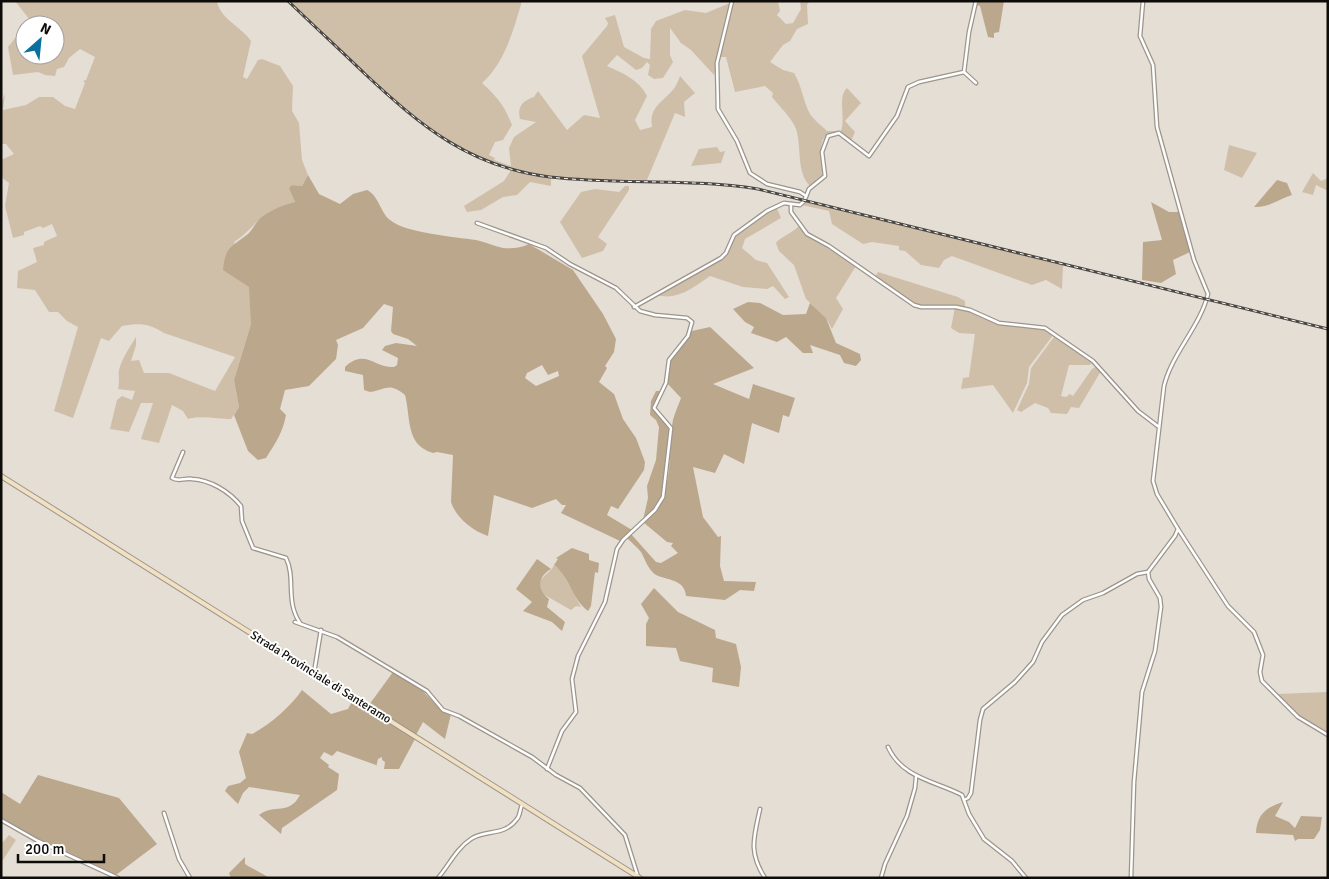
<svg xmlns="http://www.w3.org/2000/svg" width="1329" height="879" font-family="Signika,sans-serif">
<rect width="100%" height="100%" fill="#e5ded5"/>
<g fill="#cfbfa9">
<path d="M15,1H217C220,19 242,27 251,41L243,77L247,79L258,60L262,59L280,66L293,86L292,111L299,123L302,160L308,175L302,186L292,185L290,188L295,202C284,206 274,208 265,215C253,224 248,233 234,242L249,286L252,305L251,324L234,380L239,407L231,419C219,419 198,415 188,419L183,411L172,405L159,443L141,439L153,403H141L129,432L110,429L117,400L122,396L132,400L135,391L118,389C120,382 118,376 119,370C122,358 130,347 136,337V345L131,361L139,360L144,373H169L215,391L235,357L164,333C149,323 139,323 122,326L109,341L101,338L73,418L54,411L78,327L67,321L58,312H49L35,290L17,288L18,271L37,262L33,248L44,245V242L57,236L52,224L43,228L40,226L24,232V235L13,238L5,206L9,183L1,177V160L14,154L6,144H1V103L5,94L3,110L26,105L39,97H53L65,106L75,109L85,83L83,81L86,80L95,57L80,49L69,58L64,67L57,69L55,76L45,75L38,72L13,75L8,47L25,26V55H55V25H26L30,20Z"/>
<path d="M289,1H522C514,28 505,63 482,83C498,98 504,105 512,125L503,140L495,142L489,155L495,158L494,160L511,166L509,148L514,137L536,122L520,119C517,107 522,101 534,97L538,91L567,130L584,115L600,118L582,56L607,26L608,23L605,18L615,15L624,47L644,58L650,59L651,29L656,21L685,10L706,13L730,3L714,75L691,50L681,43L670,28V55L673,62L663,78L654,79L648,75L650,65L647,62L642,68L636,70L617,55L607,66C623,73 639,80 647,96L635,120L640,130L652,127C649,108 661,103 672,91C676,87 678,81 680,76L695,93L684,102L685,117L675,113L647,180C606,179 563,180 522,172C431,152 355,63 289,1Z"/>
<path d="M732,1H778L780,11L777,15L786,24L793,23L801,9L800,1H810L807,5L808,24L797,29L790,41L783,45L770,62L783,70L794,73C802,86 803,101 810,114C814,120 822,126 827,131H841C846,118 837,97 847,88L861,103L845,121L855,132L851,141L839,132C807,134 830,166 823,177C820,182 814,184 810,186C796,172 802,148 796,129C792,118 779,106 772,97L773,93L765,86L735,92L726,57H718Z"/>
<path d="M1229,145L1257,153L1242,178L1224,170Z"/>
<path d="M717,147L720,152L725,151L721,163L691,166L699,149Z"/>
<path d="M511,170L551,178V186L530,182L517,195L503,197L481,210L467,212L464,206L504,181Z"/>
<path d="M1313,173L1321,181L1328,178V191L1316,185L1313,195L1302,192Z"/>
<path d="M625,186H629V190L598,237L607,244L603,251L582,258L560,222L581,192L595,189L619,192Z"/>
<path d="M805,201L1063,265L1062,289L1046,280L1032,285L952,256L944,260L939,268L921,265L905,251L899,250V246L872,242L863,244L832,224L829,211L802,205Z"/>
<path d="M776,206L781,218L745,239L742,248L756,260L767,263L789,297L785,299L773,286L767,289L743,287L710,276C694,287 677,301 657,295L724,256L734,236Z"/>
<path d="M799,226L807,235L856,266L836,298L843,309L832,329L826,318L806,299L794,265L779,251L776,243C779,238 792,233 799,226Z"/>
<path d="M878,272L958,297L965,301V307L945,305L918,306L875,277Z"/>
<path d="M955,307L973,312L996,323L1042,327L1054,334L1029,367L1027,383L1013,413L993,385L961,389L963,378L969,377L975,334L959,333L951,328Z"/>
<path d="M1054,337L1093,363L1089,365H1069L1061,396L1066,397L1070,394L1073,396L1092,369L1097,366L1101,371L1079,408L1071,407L1067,414L1051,413L1048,408L1035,403L1021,412L1017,410L1029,384L1031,368Z"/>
<path d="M554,565L562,572L581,607L576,606L571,610L541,593C535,577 549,576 554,565Z"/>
<path d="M1328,692V734L1300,717L1277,694Z"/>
<path d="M9,835L16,840L3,860L1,859V841L3,842Z"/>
</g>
<g fill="#bba78c" fill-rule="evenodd">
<path d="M978,1H1004L999,32L994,33V38L988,37L980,6L976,5Z"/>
<path d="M308,175L319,194L340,204L353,194L367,190C379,196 380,212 390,220C405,233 456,237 476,240C485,242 494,246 503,248C512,249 521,248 529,244L573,270L603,314L616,339L614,352L605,366L607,368L599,382L614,394L623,419L636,438L645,462L644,470L618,509L611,506L607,515L632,530L620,541L561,513L566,505H562L556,499L532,508L494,495L488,536C473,531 456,518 451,502L453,455L437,452L433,453C405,445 411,417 405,395C390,382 386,389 370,392L364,390L363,375L345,371V367C365,348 374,368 394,367L397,365L398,358L382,350L385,346L396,343L417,346L408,339L393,334L391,331L393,307L384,304L363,328L336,340L338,345L336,359L309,386L285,390L280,409L286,415C283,432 275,444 266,458L258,460L248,451L234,415L239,407L234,380L251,324L249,287L223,270C225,246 232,247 248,234C253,229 257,220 263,216C273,209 283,205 295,202L289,188L292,185L302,186ZM542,365L548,375L558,371L559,376L536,386L525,378L527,373Z"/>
<path d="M1277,180L1287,183L1292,195C1279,199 1268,208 1254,207Z"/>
<path d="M1151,202L1169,212H1180L1190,252L1173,260L1176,274L1161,283L1142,280L1143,242L1162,240Z"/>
<path d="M748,302L760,303L783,315L806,314L810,303L826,318L836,343L860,354L861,360L856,366L844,363L840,355L810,345L813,353H803L786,337L777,342L751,333L754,327L745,322L733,309Z"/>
<path d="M710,327L754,368L713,384L749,399L753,384L795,398L789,417L783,415L779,433L752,423L744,464L724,454L715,473L693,467L703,517L718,537L721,536L720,566L724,581L756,582L754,591L740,590L725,600L686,596C685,579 666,580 656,575C648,570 645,559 641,552C637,547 631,542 627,538L631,534L656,562L661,563L678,553L671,546L673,543L667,542L643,522C674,495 668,465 672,428C672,418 678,407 681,398L667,383L671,358L692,331Z"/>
<path d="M656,391H660L654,410L670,428L662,497L657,507L643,520L648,498L647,486L656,460L659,427L656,420L650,415L651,401Z"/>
<path d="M572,548L589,554V560L599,563L598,573L595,572L591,606L588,611C571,598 570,577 554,565L558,559L556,558Z"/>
<path d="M537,559L551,569C537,577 537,590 549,599L547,607L565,622L562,631L552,622L523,611L532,602L516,589Z"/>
<path d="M654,588L678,612L715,630L716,638L736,644L741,667L739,687L712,682L713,668L680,661L676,648L646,646V624L649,618L641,604Z"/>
<path d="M393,672L418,686L441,710L451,714L445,739L423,722L416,735L369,705Z"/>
<path d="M302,690L331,714L348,709L353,699L415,739L399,769H384L385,762L382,760V757L378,759L376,767V765L337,751L332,756L324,752L320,758L329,765L328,767L339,774L337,790L282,828L281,834L259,815C275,803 289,816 300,795L249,787L243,793L238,804L225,791L228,786L240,783L246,778L239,752L247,733L252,734C271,724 290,707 302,690Z"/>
<path d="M38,775L119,798L157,844L116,875L36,838L1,818V792L20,804Z"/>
<path d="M1283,802L1275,816L1289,822L1295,828L1301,816L1322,817L1320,830L1314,839H1298L1295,841L1293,835L1256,833C1257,814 1267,807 1283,802Z"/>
<path d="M245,857V864L248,866L270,878H231L229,873Z"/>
</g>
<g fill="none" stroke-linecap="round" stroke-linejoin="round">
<defs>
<g id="street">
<path d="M732,1L717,63L718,109L737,141L750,173L767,184L800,192L806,196"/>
<path d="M964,72L976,83"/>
<path d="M805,199L809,189L825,176L822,152L828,136L839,133L869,156L897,116L908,87L919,82L964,72L969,32L976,1"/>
<path d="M791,204V212L807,234L829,246L914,305L921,307H956L970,310L999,323L1045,328L1093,361L1138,411L1159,427"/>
<path d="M477,223L546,248L570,264L616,288L640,311L655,315L687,318L692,322L688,336L669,360L666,383L654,408L671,428L663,497L655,510L623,540L617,549L605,602L578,656L572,679L576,712L562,731L547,769"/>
<path d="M634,307L721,258L726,253L734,235L767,211L784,203L800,205L804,201"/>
<path d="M183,452L172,478C178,482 184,478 192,479C210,480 229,491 241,506L242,521L253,548L286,558C296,578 285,601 300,623"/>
<path d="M1178,529L1228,606L1254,632L1263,655L1260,672L1262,681L1298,717L1328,735"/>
<path d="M295,622L337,637L427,691L443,710L459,716L532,757L556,775L580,788L625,835L638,877"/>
<path d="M314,673L321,630"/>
<path d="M888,747C902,778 935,781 962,795L969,814L984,839L1012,861L1026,878"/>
<path d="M964,800L968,798L971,793L980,720L983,709L1015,682L1033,662L1042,642L1062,615L1083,600L1103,593L1137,574L1148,572"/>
<path d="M760,809C754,837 748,852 765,878"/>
<path d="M164,813L179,859L190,878"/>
<path d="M1,820L38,841L118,878"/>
<path d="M438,878C449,865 457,848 471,839C485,829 504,837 517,819C520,816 520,809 522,805"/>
<path d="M881,878L885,864L907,816L915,788L916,777"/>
<path d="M1131,878L1134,782L1142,692L1155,651L1161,607L1160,598L1149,579L1148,572L1175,536L1178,529L1157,494L1153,481L1164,386C1172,353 1200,327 1208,294L1194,260L1157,127L1153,65L1140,36L1143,1"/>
</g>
<path id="secondary" d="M1,476L640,878"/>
</defs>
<use href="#street" stroke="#9c958c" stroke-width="5"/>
<use href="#secondary" stroke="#9c958c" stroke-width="6"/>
<use href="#street" stroke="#fff" stroke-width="2.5"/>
<use href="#secondary" stroke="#f2e0c2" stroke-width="4"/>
<defs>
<path id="rail" d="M288,1C314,26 340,50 365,74C422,127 470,167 550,177C619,185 689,178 758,189L1328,329"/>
</defs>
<use href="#rail" stroke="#4b4843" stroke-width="3"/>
<use href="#rail" stroke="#fff" stroke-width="1" stroke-dasharray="4" stroke-linecap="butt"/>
</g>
<g text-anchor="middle" stroke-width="4" stroke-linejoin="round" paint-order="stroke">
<g font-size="12" fill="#0e0c09" stroke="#fff">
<text transform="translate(321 677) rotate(32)" y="4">Strada Provinciale di Santeramo</text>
</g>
</g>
<rect width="1329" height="879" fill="none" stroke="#0e0c09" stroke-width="5"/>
<g transform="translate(40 40) rotate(27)"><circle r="24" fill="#ffffff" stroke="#9f9e9d"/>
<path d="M0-4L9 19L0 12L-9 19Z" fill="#0a709d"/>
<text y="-8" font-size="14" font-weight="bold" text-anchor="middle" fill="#0e0c09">N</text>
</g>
<path d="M18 854v8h86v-8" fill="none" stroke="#0e0c09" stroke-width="2.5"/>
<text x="25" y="854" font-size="15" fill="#0e0c09" stroke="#ffffff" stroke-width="4" paint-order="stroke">200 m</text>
</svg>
